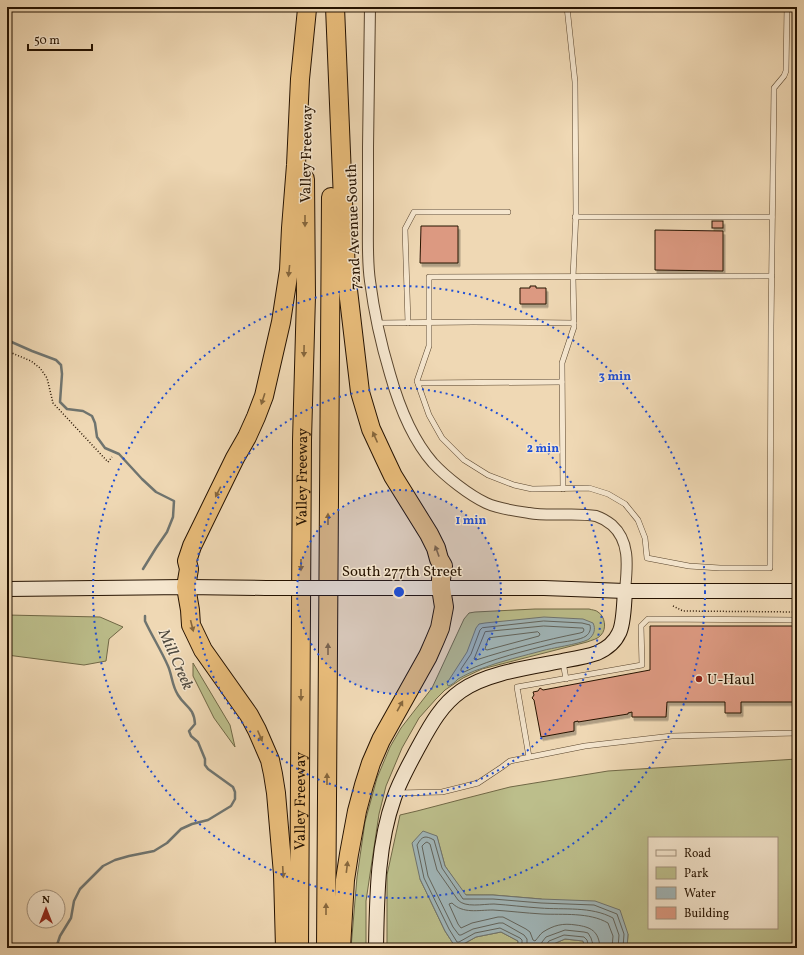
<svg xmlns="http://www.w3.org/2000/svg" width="804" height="955" font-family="Vollkorn,serif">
<defs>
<filter id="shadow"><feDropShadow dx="2" dy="3.5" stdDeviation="0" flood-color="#0004"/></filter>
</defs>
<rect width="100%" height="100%" fill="#efd8b4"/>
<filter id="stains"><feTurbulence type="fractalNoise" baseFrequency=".005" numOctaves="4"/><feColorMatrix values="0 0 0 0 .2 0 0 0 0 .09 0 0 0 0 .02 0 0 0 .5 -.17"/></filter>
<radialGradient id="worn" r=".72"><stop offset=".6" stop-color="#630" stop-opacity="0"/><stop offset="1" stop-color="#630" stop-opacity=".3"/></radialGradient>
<g fill="#bcbe8b" stroke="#706846" fill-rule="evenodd">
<path d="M535,609H589C592,610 596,610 598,612C605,616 607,629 601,635C598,639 592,640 587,642L482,669L463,678L445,690L436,699L419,718L402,748L386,786L379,814L366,901V948H351L357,877L365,822L377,778L390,747L401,728L432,688L464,619L469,613L475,612Z"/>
<path d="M7,615L100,617L123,627L109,639L106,661L84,665L7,655Z"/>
<path d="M193,663L230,725L235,747L214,718L193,676Z"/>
<path d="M797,759V948H794V942L787,948H627L628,934L541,899L493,895H465L445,866L437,837L420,879L445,931L456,948H387V875L400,815L417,811L463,799L510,787L608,771ZM649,838H777V928H649Z"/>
<path d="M501,932L518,941V948H457L476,937Z"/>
<path d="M565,939L583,941L585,948H549L551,945Z"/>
</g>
<g fill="#a0b6b9" stroke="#6f746f">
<path d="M544,617L583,619L593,623C596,629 594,635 589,639C584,643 553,648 545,650C523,656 501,661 480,669C473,671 465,675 458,679C455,682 452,685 448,686L447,683L467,652L476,628L479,624L485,623Z"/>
<path d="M423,831L437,836L445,866L466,895H493L541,899L595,901L620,910L628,934L627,948H585L583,941L565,939L551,945L549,948H518V941L501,932L476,937L456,948L445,931L420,879L412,843Z"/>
</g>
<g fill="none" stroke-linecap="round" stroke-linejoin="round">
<g stroke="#62645c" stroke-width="1">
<path d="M544,621L582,623L590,625C591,629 590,633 586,636C581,640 563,642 556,643C525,651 493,658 464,672L461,671V669L471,654L480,630L482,628Z"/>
<path d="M544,626L581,628H583L584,630L583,632L580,633C545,640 510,649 476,660L474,659L485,632Z"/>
<path d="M538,632L540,634L539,636L487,650L485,649L488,639L489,638Z"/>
<path d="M522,948V940L520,938L500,928L475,933L459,942H457L449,929L424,878L417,845C422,836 425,835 434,840L442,868L463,899H493L541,903L594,905L617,914L624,934L623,948"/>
<path d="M527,948V939L524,935L503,923H499L473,929L461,935H459L453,927L428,876L422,846L425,843L427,842L430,844L437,870L458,900C465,908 483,904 494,904C509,905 524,907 540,908C564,910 591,906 613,918L619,935L618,948"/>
<path d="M541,948L542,942L546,937L565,930L584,932L588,933L591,938L594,948"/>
<path d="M546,948V945L549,941L564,935L584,937L587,940L589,948"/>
<path d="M600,948C599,931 591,927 576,925C563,923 554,925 543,932C540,934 538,938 535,941L533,940L530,932L526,929L507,919L503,917H498L472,923L461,928L458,924L449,904L452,903C463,914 478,910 493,910C509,911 525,913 542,914C563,915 589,912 608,923L613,936L612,948"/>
</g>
<g stroke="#6f746f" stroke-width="2.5">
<path d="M7,340L32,351L56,360L61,365L62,374L60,402L67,409L83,411L92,416L95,423L97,437L105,448L119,454L142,479L156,492L174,501L173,517L167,532L156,548L143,569"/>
<path d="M56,948L60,936L71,918L74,901L80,889L103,866L115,860L129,856L154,851L167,843L181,829L192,824L208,820L231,806L235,799V792L233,787L208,769L205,765V759L198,742L191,736L189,731L195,724C194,707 185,707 178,695C172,686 172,675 168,666C161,650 152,636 145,621V616"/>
</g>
</g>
<g fill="#dc9981" stroke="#251200" filter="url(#shadow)">
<rect x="712" y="221" width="11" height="7"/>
<path d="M421,226H458V263H420Z"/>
<path d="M655,230L723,231V271L655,270Z"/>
<path d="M530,286H536V288H546V304H520V288H530Z"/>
<path d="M650,626H797V702H741V713H725V702H667L666,717H632V712L628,713V714L578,722V721L574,722V731L541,737L534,700L532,698L534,695L533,692L538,691L540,688L543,690L650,670Z"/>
</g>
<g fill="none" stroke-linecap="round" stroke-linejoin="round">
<defs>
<g id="lane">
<path d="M575,217H772"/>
<path d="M772,276L429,277V346L417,381L429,415L442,438L464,460L488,475L514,485L532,489L589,488L608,494L625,504L638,520L645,538L647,558L689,566L720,568H770L771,326L774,88L784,76L786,71L787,7"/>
<path d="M377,323L473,322L574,323"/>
<path d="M408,323L405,229L414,212H508"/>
<path d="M418,383L562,382"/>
<path d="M563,489L562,363L574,327L573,277L576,213L575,82L567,7"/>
<path d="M563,662L566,679"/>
<path d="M529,757L517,687L642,665L641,626L648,619L797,620"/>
<path d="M397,793L442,792L478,783L502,767L510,761L585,746L672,736L797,733"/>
</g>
<path id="street" d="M370,7C369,54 369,101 368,147C368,171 368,194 368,218C368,239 367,260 370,281C374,312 381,344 390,374C399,406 412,439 433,463C446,477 469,495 486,503C499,509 515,511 529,513C551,517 575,512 596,516C602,518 607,521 612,525C631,542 627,568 625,591"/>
<g id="secondary">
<path d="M357,588H544L625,591H797"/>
<path d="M7,589L186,587L266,588"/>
<path d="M376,948C377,898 377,846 394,798C400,780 410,763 419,746C430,726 441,705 461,691C486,673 531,667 562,661C573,659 586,657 597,653C606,649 615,642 619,633C624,624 624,602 625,591"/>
</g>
<g id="highway">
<path d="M335,7L346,273L360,392L371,429L384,457L393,476L429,534L436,548L439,559L443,566L441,579V588L444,607L440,628L435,640L428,656L381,740L371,763L364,785L357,811L349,854L345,880L341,948"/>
<path d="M285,948L283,874L276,793L273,774L270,760L257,730L249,715L203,650L191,625L190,610L186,587L189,569L187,561L192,546L235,458L247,437L256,417L264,396L281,322L289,270L291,228L296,165L300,79L307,9"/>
<path id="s1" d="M299,948L302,440L306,296L305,179"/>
<path d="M326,948L331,197"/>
</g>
</defs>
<use href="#lane" stroke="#58442d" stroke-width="6"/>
<use href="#street" stroke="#58442d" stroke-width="12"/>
<use href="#secondary" stroke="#251200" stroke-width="16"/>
<use href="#highway" stroke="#251200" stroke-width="20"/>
<g stroke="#251200" stroke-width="1.5" stroke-dasharray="1 2" stroke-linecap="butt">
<path d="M7,351L31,361L40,368L47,378L53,403L108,462L112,457"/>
<path d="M673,606L683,611L797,612"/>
</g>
<use href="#lane" stroke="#f5e6ce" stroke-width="5"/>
<use href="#street" stroke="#f5e6ce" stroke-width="10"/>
<use href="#secondary" stroke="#f5e6ce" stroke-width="14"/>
<use href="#highway" stroke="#e8bc7a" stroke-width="18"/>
<defs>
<path id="secondary-bridge" d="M266,588H357"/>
</defs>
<use href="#secondary-bridge" stroke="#251200" stroke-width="16" stroke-linecap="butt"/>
<use href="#secondary-bridge" stroke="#f5e6ce" stroke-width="14"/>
</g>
<defs><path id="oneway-solid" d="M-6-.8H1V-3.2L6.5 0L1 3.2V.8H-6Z"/></defs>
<g fill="#86673d">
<use href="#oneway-solid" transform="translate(305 221) rotate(90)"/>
<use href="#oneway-solid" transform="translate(289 271) rotate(96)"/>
<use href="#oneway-solid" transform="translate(304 351) rotate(91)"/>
<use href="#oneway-solid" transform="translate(263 399) rotate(108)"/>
<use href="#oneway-solid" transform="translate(375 437) rotate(-114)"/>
<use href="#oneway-solid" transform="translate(218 492) rotate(117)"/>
<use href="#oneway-solid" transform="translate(328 519) rotate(-90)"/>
<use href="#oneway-solid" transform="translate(437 551) rotate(-110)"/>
<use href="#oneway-solid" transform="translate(301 565) rotate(90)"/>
<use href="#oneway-solid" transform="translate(192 626) rotate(76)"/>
<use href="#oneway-solid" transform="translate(328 649) rotate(-90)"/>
<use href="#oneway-solid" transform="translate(301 695) rotate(90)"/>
<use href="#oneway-solid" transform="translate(400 706) rotate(-61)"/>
<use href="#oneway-solid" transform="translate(260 736) rotate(67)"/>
<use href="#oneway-solid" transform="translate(327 779) rotate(-90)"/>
<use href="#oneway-solid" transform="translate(347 867) rotate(-83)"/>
<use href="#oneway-solid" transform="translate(283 872) rotate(87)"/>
<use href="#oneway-solid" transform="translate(326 909) rotate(-90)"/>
</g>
<circle cx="399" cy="592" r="102" fill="#1d4ed8" fill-opacity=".12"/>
<g fill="none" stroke="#1d4ed8" stroke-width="2" stroke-dasharray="2 4">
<circle cx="399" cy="592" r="102"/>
<circle cx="399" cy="592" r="204"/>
<circle cx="399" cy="592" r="306"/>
</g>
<circle fill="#8f2418" stroke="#f5e6ce" stroke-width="1.5" cx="699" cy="679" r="4"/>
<g text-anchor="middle" stroke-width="3" stroke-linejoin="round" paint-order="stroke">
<g font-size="15" fill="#251200" stroke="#f5e6ce">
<text transform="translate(306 154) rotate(-89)" y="5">Valley Freeway</text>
<text transform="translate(353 227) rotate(-92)" y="5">72nd Avenue South</text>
<text dy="5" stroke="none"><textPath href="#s1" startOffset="471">Valley Freeway</textPath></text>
<text x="402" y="576">South 277th Street</text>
<text dy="5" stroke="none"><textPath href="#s1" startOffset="147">Valley Freeway</textPath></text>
</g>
<g font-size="15" fill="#251200" stroke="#f5e6ce" text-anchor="start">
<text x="707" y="684">U-Haul</text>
</g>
<g font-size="16" font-style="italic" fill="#504b41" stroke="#f5e6ce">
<text transform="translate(177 659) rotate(66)" y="6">Mill Creek</text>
</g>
</g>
<circle cx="399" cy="592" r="6" fill="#1d4ed8" stroke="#f5e6ce" stroke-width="2"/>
<g font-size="12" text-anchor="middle" font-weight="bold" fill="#1d4ed8" stroke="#f5e6ce" stroke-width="3" stroke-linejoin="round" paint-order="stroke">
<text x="615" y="380">3 min</text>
<text x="543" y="452">2 min</text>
<text x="471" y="524">1 min</text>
</g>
<rect width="804" height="955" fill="none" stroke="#efd8b4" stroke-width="24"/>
<rect x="8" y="8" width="788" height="939" fill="none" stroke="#251200" stroke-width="2"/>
<rect x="12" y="12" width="780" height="931" fill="none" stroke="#251200"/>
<rect x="648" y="837" width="130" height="92" fill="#f5e6ce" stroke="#a2917c"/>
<rect x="656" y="850" width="20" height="6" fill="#f5e6ce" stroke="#a2917c"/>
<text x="684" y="857" font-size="12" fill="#251200">Road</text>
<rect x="656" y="867" width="20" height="12" fill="#bcbe8b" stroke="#a2917c"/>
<text x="684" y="877" font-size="12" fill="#251200">Park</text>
<rect x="656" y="887" width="20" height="12" fill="#a0b6b9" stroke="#a2917c"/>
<text x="684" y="897" font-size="12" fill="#251200">Water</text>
<rect x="656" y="907" width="20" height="12" fill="#dc9981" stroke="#a2917c"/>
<text x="684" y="917" font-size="12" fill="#251200">Building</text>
<g transform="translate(46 909)"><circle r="19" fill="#f5e6ce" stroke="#a2917c"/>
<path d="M0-3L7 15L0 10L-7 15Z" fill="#8f2418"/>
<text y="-6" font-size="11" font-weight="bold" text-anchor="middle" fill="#251200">N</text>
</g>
<path d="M28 44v6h64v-6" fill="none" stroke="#251200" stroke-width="2"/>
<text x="34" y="44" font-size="12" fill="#251200" stroke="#f5e6ce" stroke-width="3" paint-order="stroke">50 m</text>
<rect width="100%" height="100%" filter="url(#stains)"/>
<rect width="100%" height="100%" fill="url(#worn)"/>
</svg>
